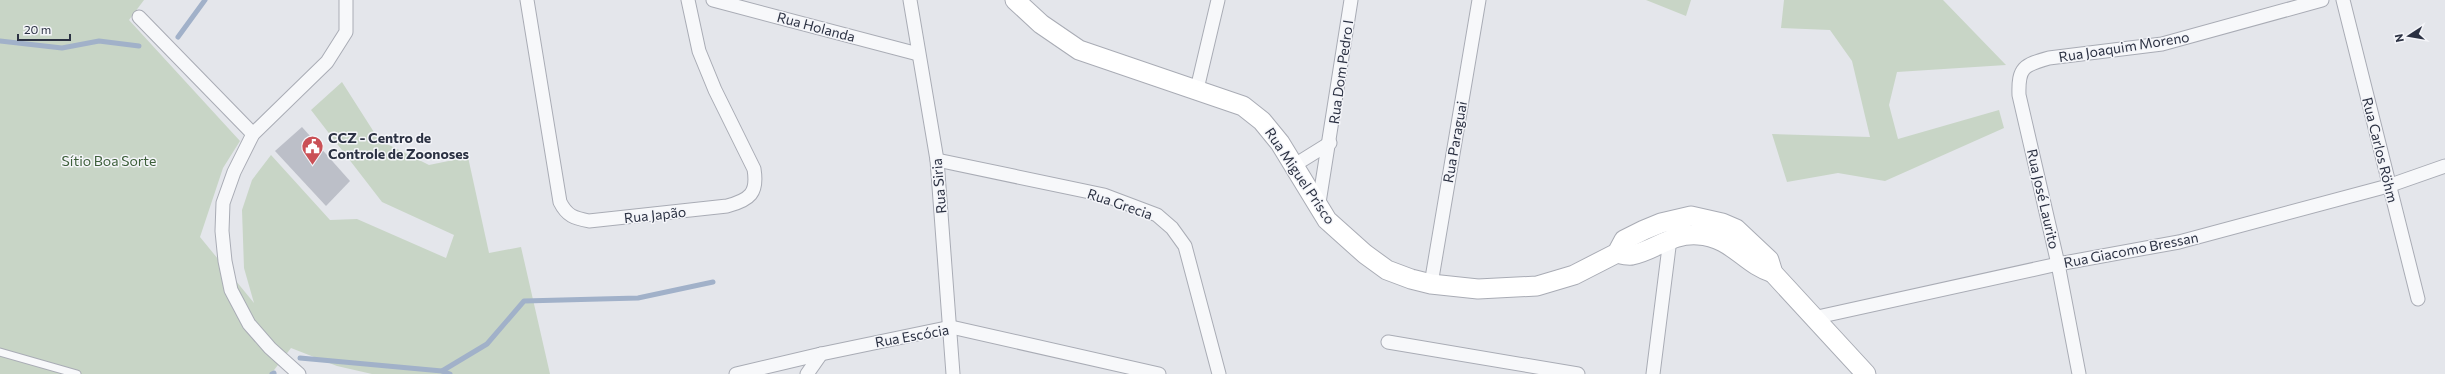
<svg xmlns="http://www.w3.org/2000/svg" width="2445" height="374" font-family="Commissioner,sans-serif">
<rect width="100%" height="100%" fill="#e4e6eb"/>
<g fill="#c8d5c6">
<path d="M0,0H144L129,20L240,141L223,168L200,237L254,303L244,268L242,210L252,180L271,155L330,220L357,219L446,258L454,235L382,202L311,110L342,82L379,140L429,165L468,157L489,253L521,247L550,374H372L337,366L291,348L271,374H0Z"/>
<path d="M1646,0H1691L1686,16Z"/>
<path d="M1784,0H1943L2006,65L1897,72L1889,105L1898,139L1999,110L2004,128L1885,181L1838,173L1787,182L1772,134L1870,137L1852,61L1830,30L1781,28Z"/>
</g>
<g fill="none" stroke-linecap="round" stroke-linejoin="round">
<g stroke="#a1b1c9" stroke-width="5">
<path d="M178,37L205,0"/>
<path d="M0,41L62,48L99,41L139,46"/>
<path d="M300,358L442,371L487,344L524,301L638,298L713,282"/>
<path d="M442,371L450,374"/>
<path d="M272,374L274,373"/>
</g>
</g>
<path fill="#bcbfc8" d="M302,127L350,181L326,206L275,151Z"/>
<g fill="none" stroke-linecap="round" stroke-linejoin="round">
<defs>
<path id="lane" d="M0,352L77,374"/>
<g id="street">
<path d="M527,0L560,202C567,216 574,218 589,221L727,206C750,200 758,193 754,169L715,90L699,51L688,0"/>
<path d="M713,0L918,54"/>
<path d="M910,0L937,160L953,374"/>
<path d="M2343,0L2418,299"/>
<path d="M139,17L253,134"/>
<path d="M1197,89L1218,0"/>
<path d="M937,160L1104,195L1157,215L1172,228L1185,246L1219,374"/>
<path d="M1293,166L1330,143"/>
<path d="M1318,209L1351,0"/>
<path d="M1431,284L1479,0"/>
<path d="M1813,318L2058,264L2179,242L2388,186L2445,166"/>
<path d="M1388,342L1578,374"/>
<path d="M299,374L270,348L249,324L231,290L225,261L222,231L223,203L234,172L253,134L327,62L346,32V0"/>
<path d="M736,374L821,354L951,327L1159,374"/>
<path d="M807,374L821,354"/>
<path d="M1653,374L1670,239"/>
<path d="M2079,374L2058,264L2019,95C2018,67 2024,65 2049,58L2162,44L2322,0"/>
</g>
<g id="secondary">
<path d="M1015,0L1041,24L1079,50L1243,106L1262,121L1280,143L1327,220L1365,254L1387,270L1411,279L1431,284L1478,289L1537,286L1574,275L1617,253L1624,240L1644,230L1661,223L1691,216L1722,223L1736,229L1769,260L1773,273L1866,374"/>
<path d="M1617,253C1621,254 1628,256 1632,255C1656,250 1671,233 1698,235C1732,237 1744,264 1773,273"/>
</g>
</defs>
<use href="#lane" stroke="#a9acb5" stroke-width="9"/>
<use href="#street" stroke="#a9acb5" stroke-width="15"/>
<use href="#secondary" stroke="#a9acb5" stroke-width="21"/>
<use href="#lane" stroke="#f7f8fa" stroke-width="7"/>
<use href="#street" stroke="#f7f8fa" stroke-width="13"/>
<use href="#secondary" stroke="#fff" stroke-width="19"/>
</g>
<defs>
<symbol id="civic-pin" viewBox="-11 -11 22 30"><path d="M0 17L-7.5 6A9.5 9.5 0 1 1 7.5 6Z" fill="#ca5056" stroke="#f4f5f9"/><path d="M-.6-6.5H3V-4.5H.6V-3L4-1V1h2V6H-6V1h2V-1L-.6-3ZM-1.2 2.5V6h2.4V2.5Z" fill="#fff"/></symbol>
</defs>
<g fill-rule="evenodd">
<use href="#civic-pin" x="300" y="134" width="25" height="34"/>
</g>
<g text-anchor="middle" stroke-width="3" stroke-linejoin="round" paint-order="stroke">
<g font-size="14" fill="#2c3243" stroke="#f4f5f9">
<text transform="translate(816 27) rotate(15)" y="5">Rua Holanda</text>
<text transform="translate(2124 47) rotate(-9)" y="5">Rua Joaquim Moreno</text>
<text transform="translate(1341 72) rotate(-82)" y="5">Rua Dom Pedro I</text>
<text transform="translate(1455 142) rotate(-80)" y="5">Rua Paraguai</text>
<text transform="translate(2380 150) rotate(76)" y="5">Rua Carlos Röhm</text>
<text transform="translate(1300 176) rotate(56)" y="5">Rua Miguel Prisco</text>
<text transform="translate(939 186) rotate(-95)" y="5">Rua Siria</text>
<text transform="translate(2043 199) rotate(77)" y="5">Rua José Laurito</text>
<text transform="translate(1120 204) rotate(19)" y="5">Rua Grecia</text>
<text transform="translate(655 215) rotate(-6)" y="5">Rua Japão</text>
<text transform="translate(2131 250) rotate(-11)" y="5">Rua Giacomo Bressan</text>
<text transform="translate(912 336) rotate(-10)" y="5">Rua Escócia</text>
</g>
<g font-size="14" font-weight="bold" fill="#2c3243" stroke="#f4f5f9" text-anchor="start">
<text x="328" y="143">CCZ - Centro de<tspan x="328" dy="16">Controle de Zoonoses</tspan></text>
</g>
<g font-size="14" fill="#3d5f3a" stroke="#f4f5f9">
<text x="109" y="166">Sítio Boa Sorte</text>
</g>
</g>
<g transform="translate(2409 36) rotate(258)" stroke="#f4f5f9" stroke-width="3" paint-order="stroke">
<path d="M0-3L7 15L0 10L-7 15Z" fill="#2c3243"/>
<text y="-6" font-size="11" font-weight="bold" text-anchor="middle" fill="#2c3243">N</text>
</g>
<path d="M18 34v6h52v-6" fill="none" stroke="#2c3243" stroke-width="2"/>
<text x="24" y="34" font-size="12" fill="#2c3243" stroke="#f4f5f9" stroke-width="3" paint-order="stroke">20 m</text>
</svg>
